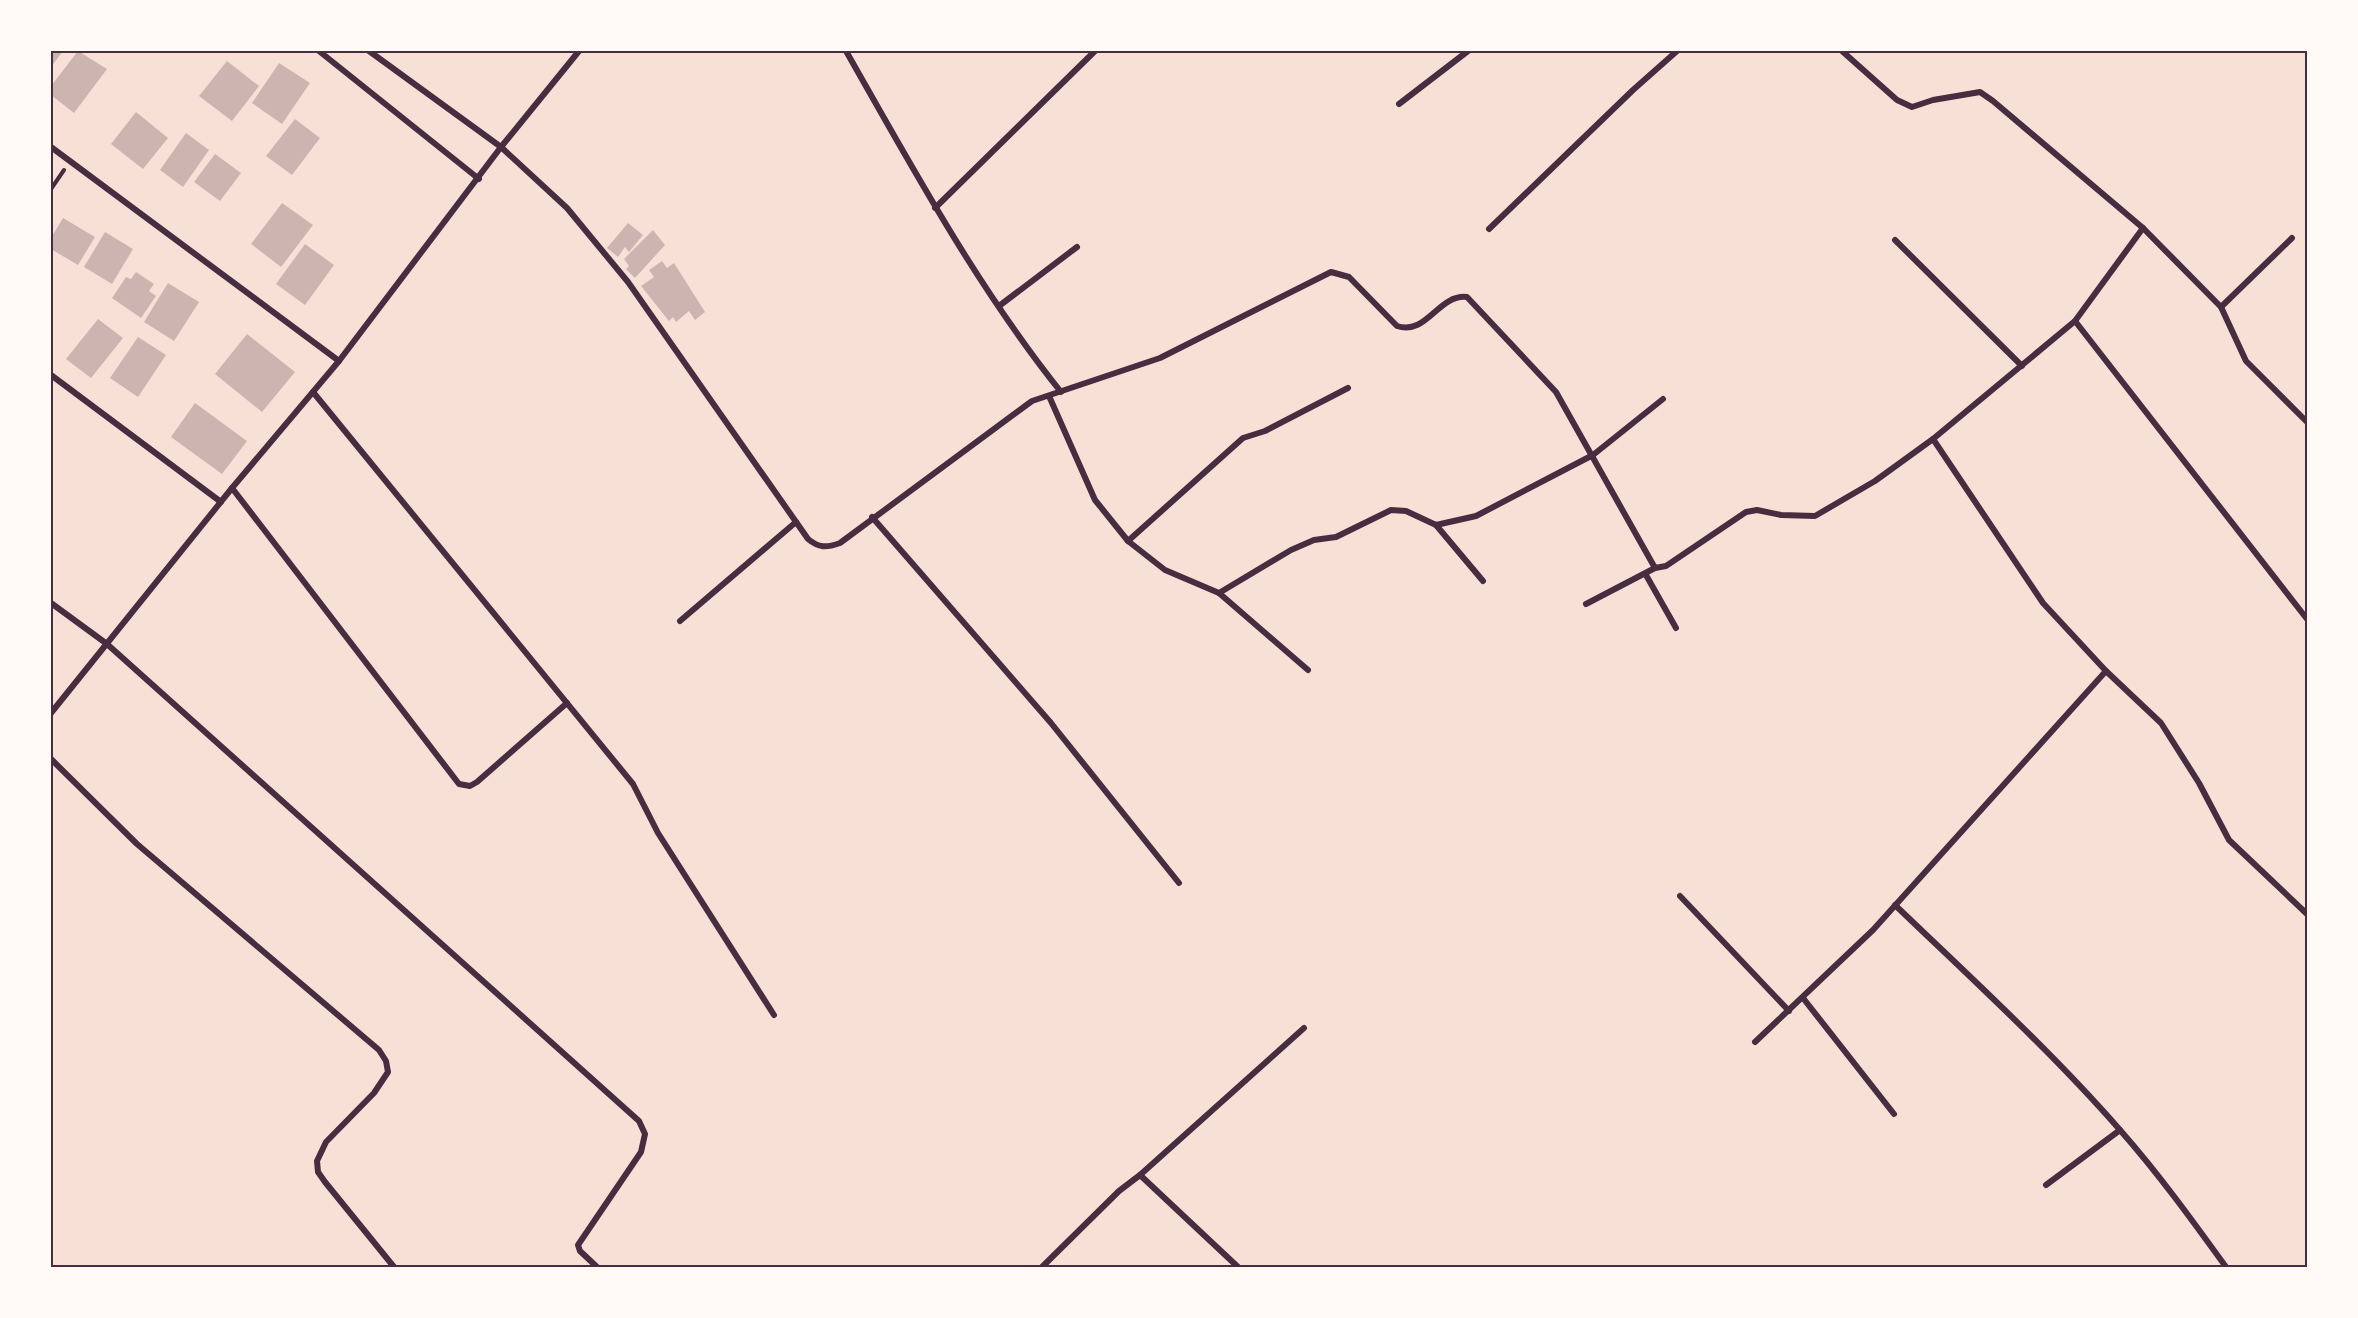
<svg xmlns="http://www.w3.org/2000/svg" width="2358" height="1318" font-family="'Fira Sans',sans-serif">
<rect width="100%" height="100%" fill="#f7e1d7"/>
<g fill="#ccb4b1">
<path d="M51,51H63L51,67Z"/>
<path d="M78,51L107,69L74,113L51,95V86Z"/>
<path d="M227,61L259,86L232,121L199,96Z"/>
<path d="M279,63L310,83L282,124L252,103Z"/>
<path d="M136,112L168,138L143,169L111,144Z"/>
<path d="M295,119L320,138L292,175L266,156Z"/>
<path d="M186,133L209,150L183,187L160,170Z"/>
<path d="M215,154L241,173L220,201L194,182Z"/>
<path d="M282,203L313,225L281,267L251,244Z"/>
<path d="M63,218L95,237L78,265L51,249V238Z"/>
<path d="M628,223L643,235L629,252L625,247L618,257L607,248Z"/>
<path d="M653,230L665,245L635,278L626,269L629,266L624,259Z"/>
<path d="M105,232L133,249L112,284L84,267Z"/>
<path d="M305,244L334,265L305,305L276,284Z"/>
<path d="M662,261L667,268L674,263L705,312L695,320L689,311L676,322L673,317L669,321L641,286L654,277L649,270Z"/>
<path d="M136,272L154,284L149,291L156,296L141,318L112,298L126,277L131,279Z"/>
<path d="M168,283L199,302L174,341L144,322Z"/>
<path d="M98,319L123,338L91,378L66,359Z"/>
<path d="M247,334L295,372L262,412L215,374Z"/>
<path d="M138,337L166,355L138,397L110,378Z"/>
<path d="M195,403L247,441L222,474L171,437Z"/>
</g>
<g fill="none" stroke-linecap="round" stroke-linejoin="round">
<path stroke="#4a2c40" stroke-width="4" d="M51,189L64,170"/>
<g stroke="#4a2c40" stroke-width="6">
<path d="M319,51L479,179"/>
<path d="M369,51L501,147L567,208L628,282L808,539C819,548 826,548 840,543L1032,401L1160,358L1331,272L1349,277L1397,326C1427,336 1438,294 1467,297L1556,392L1655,568L1666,566L1746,512L1757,510L1781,515L1815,516L1875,481L1933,439L2075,321L2143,228"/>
<path d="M846,51C912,167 977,287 1061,392"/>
<path d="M1842,51L1897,100L1912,107L1933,100L1980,92L1993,101L2143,228L2221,307L2246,361L2307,422"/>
<path d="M1399,104L1468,51"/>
<path d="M51,147L339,361"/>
<path d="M935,208L1095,51"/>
<path d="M1489,229L1633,90L1677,51"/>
<path d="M1895,240L2022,366"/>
<path d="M999,306L1077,247"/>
<path d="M2221,307L2292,238"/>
<path d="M2075,321L2307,619"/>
<path d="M51,375L221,502"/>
<path d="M313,392L633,784L658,833L774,1015"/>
<path d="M1049,396L1095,500L1128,541L1165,570L1219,593L1308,670"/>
<path d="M1933,439L2043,603L2106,671L2161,723L2199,783L2229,840L2307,914"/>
<path d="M232,488L459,784L470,786L477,782L567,703"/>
<path d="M872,517L1051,723L1179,883"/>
<path d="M1436,525L1483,581"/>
<path d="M1128,541L1243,438L1265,431L1348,388"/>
<path d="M1646,575L1676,628"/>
<path d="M1219,593L1291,550L1314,540L1336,537L1391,510L1406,511L1436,525L1476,516L1593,455L1663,399"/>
<path d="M51,603L107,644L639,1121L645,1134L641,1152L578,1245L580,1251L597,1267"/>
<path d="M1586,604L1655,568"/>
<path d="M680,621L796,522"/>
<path d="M51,713L232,488L339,361L501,147L579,51"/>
<path d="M51,759L137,844L379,1050L386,1061L388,1072L374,1093L326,1142L317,1161L318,1172L325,1182L394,1267"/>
<path d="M1680,896L1789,1011"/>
<path d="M1895,905C1971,978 2050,1050 2120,1130C2158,1173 2192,1220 2226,1267"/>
<path d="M1803,998L1894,1114"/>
<path d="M1755,1042L1873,930L2106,671"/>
<path d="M1140,1175L1304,1028"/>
<path d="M2046,1185L2120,1130"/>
<path d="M1042,1267L1119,1191L1140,1175L1238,1267"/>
</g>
</g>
<rect width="2358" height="1318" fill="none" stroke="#fffaf5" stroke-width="105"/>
<rect x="52" y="52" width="2254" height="1214" fill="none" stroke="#4a2c40" stroke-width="2"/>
</svg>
